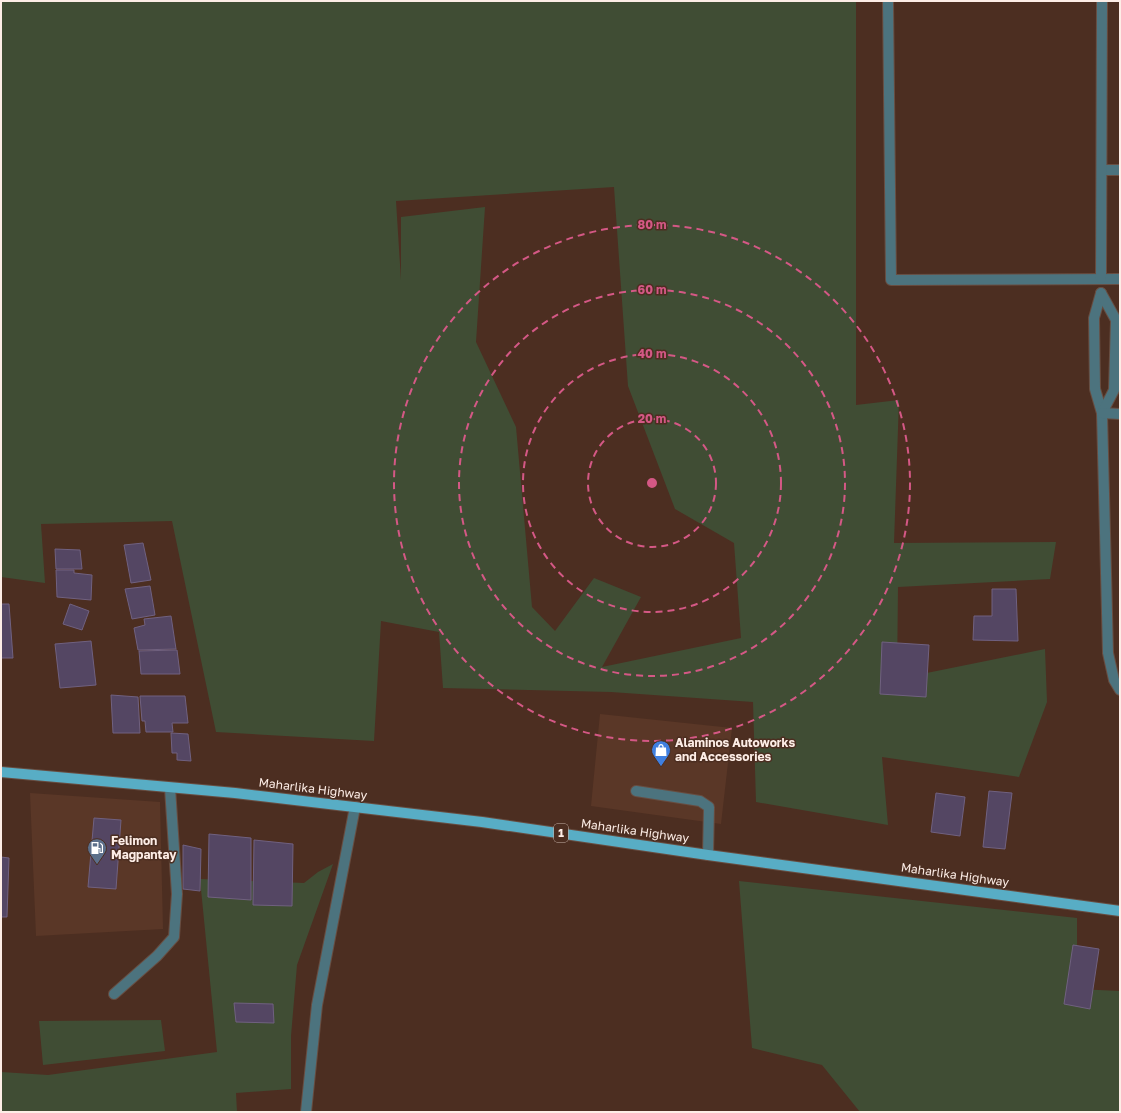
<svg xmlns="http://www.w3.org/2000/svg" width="1121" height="1113" font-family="'Golos Text',sans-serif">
<rect width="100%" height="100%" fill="#4c2e21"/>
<g fill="#5a3727">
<path d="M600,714L732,728L721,824L591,806Z"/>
<path d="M30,793L160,802L163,929L36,936Z"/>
</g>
<g fill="#404d34" fill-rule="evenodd">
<path d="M1,1H856V405L899,400L894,543L1056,542L1050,579L898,587L897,679L1045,649L1047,702L1019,777L882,757L888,825L756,802L753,702L611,692L443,688L439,632L381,621L374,741L216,732L172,521L41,524L45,583L1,577ZM614,187L628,386L675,509L734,543L741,638L602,667L641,597L594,578L555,631L532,607L516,427L476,342L485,207L401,217V280L396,201Z"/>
<path d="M333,864L297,965L291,1036V1089L236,1093L237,1112H1V1072L48,1075L217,1052L200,879L304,883L318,872Z"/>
<path d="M739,881L1077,918V989L1120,991V1112H860L822,1065L752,1048Z"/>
<path d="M161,1020L165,1051L43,1065L39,1021Z"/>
</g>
<g fill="#544663" stroke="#706180">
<path d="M143,543L151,580L131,583L124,545Z"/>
<path d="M55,549L80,550L82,569H56Z"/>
<path d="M56,570H74V573L92,575L91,600L57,597Z"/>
<path d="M150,586L155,615L132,619L125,589Z"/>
<path d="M992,589H1016L1018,641L973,640L974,616H992Z"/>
<path d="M1,604H9L13,658H1Z"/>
<path d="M70,604L89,611L82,630L63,624Z"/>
<path d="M171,616L176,649L138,650L134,628L145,625L144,619Z"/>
<path d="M91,641L96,685L60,688L55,644Z"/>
<path d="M882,642L929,645L926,697L880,694Z"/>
<path d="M177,650L180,674H141L139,651Z"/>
<path d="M111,695L138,697L140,733H113Z"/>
<path d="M140,696H185L188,723H172L173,732H146L145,721H142Z"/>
<path d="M171,733L188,734L191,761L177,760V753H172Z"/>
<path d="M989,791L1012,793L1005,849L983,847Z"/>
<path d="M936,793L965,797L960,836L931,832Z"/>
<path d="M94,818L121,820L116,889L88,887Z"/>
<path d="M209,834L251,838V900L208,897Z"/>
<path d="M254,840L293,844L292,906L253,905Z"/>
<path d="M183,845L201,849L200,891L183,889Z"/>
<path d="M1,857L9,858L7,917H1Z"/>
<path d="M1073,945L1099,949L1090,1009L1064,1004Z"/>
<path d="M234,1003L273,1004L274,1023L236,1022Z"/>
</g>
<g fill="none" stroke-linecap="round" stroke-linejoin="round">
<defs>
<g id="service">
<path d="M636,791L700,801L709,807L708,855"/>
<path d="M114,994L157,956L174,937L177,894L170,788"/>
<path d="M306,1112L317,1005L355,807"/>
</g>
<g id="minor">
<path d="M888,1L891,280L1120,279"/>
<path d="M1102,170H1120"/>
<path d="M1101,278L1102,1"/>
<path d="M1101,293L1094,318L1095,389L1102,413L1108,653L1114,680L1120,690"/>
<path d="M1101,293L1116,320L1114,390L1102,413"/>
<path d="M1102,413L1120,414"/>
</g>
<path id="primary" d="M1,772L235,793L482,822L708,855L1120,911"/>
</defs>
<use href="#service" stroke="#684d41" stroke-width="12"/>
<use href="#minor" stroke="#684d41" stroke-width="12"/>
<use href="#primary" stroke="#684d41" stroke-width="12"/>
<use href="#service" stroke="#4c737e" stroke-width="10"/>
<use href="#minor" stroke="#4c737e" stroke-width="10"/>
<use href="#primary" stroke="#58adc5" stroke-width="10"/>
</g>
<g fill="none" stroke="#d45885" stroke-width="2" stroke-dasharray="7 5">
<circle cx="652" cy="483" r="64"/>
<circle cx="652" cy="483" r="129"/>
<circle cx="652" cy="483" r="193"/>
<circle cx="652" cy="483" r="258"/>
</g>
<defs>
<symbol id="shop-pin" viewBox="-11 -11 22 30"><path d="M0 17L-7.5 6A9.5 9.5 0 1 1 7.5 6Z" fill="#3f7fe0" stroke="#4c2e21"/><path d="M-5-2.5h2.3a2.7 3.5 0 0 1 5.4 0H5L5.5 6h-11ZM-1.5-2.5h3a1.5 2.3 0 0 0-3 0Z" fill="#fff"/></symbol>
<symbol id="fuel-pin" viewBox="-11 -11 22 30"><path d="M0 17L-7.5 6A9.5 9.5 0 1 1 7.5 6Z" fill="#5c6f8a" stroke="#4c2e21"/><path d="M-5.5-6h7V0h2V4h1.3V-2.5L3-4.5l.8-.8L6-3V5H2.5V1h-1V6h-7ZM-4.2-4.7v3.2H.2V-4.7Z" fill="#fff"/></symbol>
</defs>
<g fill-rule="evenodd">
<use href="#shop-pin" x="650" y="739" width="22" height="30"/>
<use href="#fuel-pin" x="86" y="837" width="22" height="30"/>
</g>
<g text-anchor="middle" stroke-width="3" stroke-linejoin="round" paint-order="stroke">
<rect fill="#4c2e21" stroke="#c8b4ab" stroke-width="1" x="554" y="824" width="14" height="18" rx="3"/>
<g font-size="11" font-weight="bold" fill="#fdede6">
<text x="561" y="837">1</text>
</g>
<g font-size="12" font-weight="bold" fill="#fdede6" stroke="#4c2e21" text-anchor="start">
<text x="675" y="747">Alaminos Autoworks<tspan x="675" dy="14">and Accessories</tspan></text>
<text x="111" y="845">Felimon<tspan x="111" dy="14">Magpantay</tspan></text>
</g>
<g font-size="12" fill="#fdede6" stroke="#4c2e21">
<text transform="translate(313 789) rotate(7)" y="4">Maharlika Highway</text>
<text transform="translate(635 831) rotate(8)" y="4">Maharlika Highway</text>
<text transform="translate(955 875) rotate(8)" y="4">Maharlika Highway</text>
</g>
</g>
<circle cx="652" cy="483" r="6" fill="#d45885" stroke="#4c2e21" stroke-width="2"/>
<g font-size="12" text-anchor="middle" font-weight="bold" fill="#d45885" stroke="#4c2e21" stroke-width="3" stroke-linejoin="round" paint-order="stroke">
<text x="652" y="229">80 m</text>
<text x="652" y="294">60 m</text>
<text x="652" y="358">40 m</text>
<text x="652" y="423">20 m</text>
</g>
<rect width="1121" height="1113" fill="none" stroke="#fdede6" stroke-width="4"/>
</svg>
